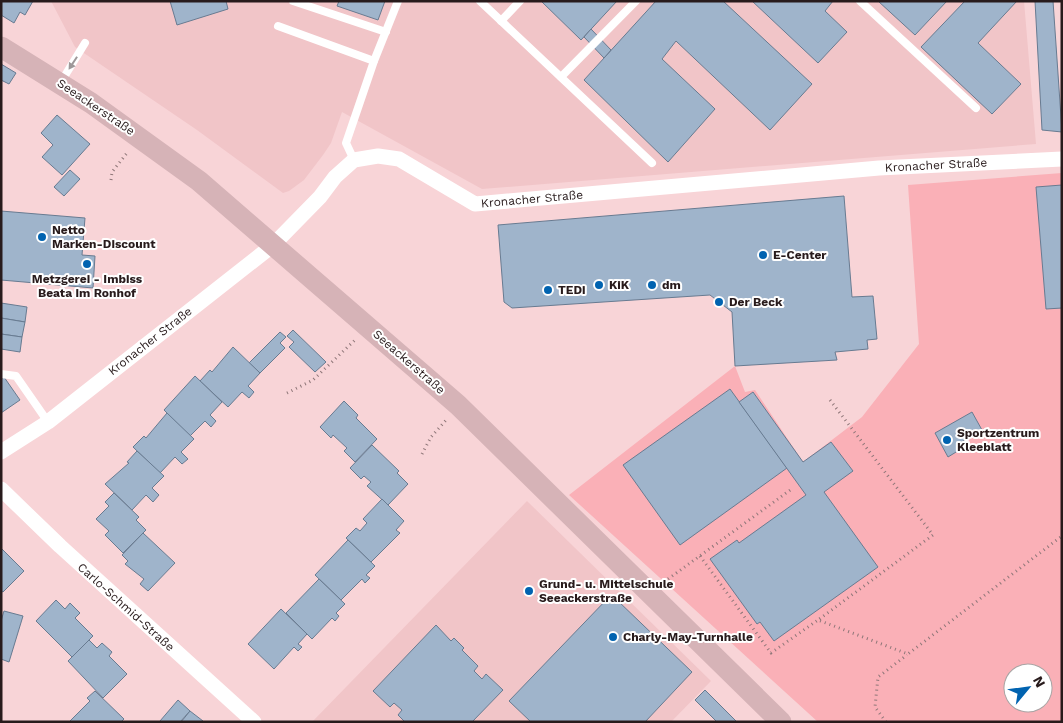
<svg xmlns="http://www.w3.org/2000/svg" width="1063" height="723" font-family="'Work Sans',sans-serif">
<rect width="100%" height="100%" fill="#f8d4d7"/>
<g fill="#f1c5c8">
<path d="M51,1H1024L1036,144L482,189L342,112L331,143L323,155L304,180L289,191L283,193L197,130L75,47Z"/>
<path d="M527,501L711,681L671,722H312Z"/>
</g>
<path fill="#fab0b7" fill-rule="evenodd" d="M1062,173V722H818L569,495L735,366L745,392L755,390L803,462L862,417L919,344L908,185ZM1013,673H1043V703H1013Z"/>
<g fill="#9fb4cb" stroke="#687b91">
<path d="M1,1H33L25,15L20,12L14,23L1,15Z"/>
<path d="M170,1H226L228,9L177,25Z"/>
<path d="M339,1H385L378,20L337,6Z"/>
<path d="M541,1H617L581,40Z"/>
<path d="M656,1H723L812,84L770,130L676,41L662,59L715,109L668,162L584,80Z"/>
<path d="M752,1H833L825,11L847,32L818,63Z"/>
<path d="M878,1H947L915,35Z"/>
<path d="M965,1H1017L978,43L1021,84L992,114L921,47Z"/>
<path d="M1035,1H1053L1062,132L1042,130Z"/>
<path d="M591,29L611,50L604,58L584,37Z"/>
<path d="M1,64L16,73L9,84L1,80Z"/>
<path d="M57,115L90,144L62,175L42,157L53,145L41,133Z"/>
<path d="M70,170L80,179L64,196L54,187Z"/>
<path d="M1062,185V308L1046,309L1036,187Z"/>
<path d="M844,196L852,297L873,296L877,339L867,340L868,349L835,352L837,360L735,366L732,312L710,295L512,308L504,302L498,225Z"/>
<path d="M1,211L85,218L82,255L95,256L93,288L1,280Z"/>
<path d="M1,303L27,307L25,322L1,318Z"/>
<path d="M1,318L25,322L22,337L1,334Z"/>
<path d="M293,330L326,362L315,372L289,347L294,342L287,336Z"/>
<path d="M280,332L286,337L280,343L285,348L260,373L249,363Z"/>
<path d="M1,334L22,337L20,352L1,349Z"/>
<path d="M233,347L260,373L248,386L254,392L249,398L242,392L228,407L200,381L210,370L212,372Z"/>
<path d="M195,376L222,402L210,415L216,421L211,427L205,421L190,436L164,410Z"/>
<path d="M4,377L20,400L1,413V379Z"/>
<path d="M730,389L787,468L680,545L623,465Z"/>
<path d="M753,392L803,462L831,442L853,471L824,492L878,567L774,641L760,622L757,624L710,559L737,540L739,543L806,495L739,402Z"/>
<path d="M344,401L358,415L356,418L377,439L355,462L344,451L347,448L333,435L331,438L320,427Z"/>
<path d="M972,412L982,430L958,444L961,449L948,457L935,433Z"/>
<path d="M167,413L194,439L181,452L188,459L182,464L175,457L160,473L133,447L144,436L146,438Z"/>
<path d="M372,445L399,471L397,473L408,484L388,505L367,486L371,482L364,476L361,479L350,468Z"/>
<path d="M137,451L164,476L152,488L159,495L153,502L146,495L132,510L105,484L129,463L127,462Z"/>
<path d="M114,493L139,517L136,520L146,530L123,553L105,535L109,531L96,519L109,506L105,502Z"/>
<path d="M382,499L404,521L396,530L400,533L371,562L346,538L356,528L360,531L367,523L363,519Z"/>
<path d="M143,533L175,563L148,591L140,584L144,579L125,564L128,561L122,555Z"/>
<path d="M348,540L375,566L366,575L370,578L365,583L362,579L341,600L315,575Z"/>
<path d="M1,548L24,571L3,592L1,591Z"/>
<path d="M319,579L345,604L336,613L339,616L335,621L332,618L312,639L286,613Z"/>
<path d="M609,597L615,602L617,600L692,672L645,722H531L509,701Z"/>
<path d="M56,600L65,609L70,603L80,613L75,618L93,636L72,657L36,621Z"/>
<path d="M281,609L307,634L298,644L302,647L298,651L294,647L274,669L248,644Z"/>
<path d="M4,611L23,616L9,662L1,659V621Z"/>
<path d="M436,625L451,641L454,638L464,648L462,650L478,666L474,671L482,679L486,674L503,690L472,722H405L398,715L402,710L394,703L390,707L373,691Z"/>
<path d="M89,640L97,648L102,643L112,652L109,656L127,674L103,698L68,661Z"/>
<path d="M705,690L737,722H717L695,700Z"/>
<path d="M95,691L124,719L121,722H69L90,701L87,698Z"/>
<path d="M178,700L190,711L180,722H161L160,721Z"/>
<path d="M190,711L203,721L202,722H181Z"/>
</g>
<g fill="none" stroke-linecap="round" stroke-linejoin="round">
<g stroke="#8e7678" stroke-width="3" stroke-dasharray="1 4" stroke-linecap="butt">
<path d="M111,180L112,172L127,153"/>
<path d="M287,393L313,380L355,340"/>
<path d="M830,400L933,535L818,620L908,654L1062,536"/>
<path d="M422,454L431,437L447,419"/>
<path d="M700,556L771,653L818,620"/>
<path d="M664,582L793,488"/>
<path d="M886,722L875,707L878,677L907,655"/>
</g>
<g stroke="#fff" stroke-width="8">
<path d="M293,1L386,32"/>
<path d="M480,1L652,163"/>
<path d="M860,1L976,108"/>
<path d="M501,21L520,1"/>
<path d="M278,26L374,61"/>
<path d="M561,77L636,1"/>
<path d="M61,82L85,43"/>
<path d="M354,160L346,143L374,61L398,1"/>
<path d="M1,374L16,376L48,422"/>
</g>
<g stroke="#fff" stroke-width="15">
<path d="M1,452L48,422L272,246L320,197L335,177L354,160L378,156L399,159L475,204L879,168L1062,159"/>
<path d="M1,489L60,546L254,722"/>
</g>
<path stroke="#d6b3b7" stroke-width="21" d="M1,47L91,103L199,181L458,405L781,722"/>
</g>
<defs><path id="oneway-solid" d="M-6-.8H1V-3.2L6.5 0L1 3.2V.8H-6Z" transform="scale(1.25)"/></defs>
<use fill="#9e9899" href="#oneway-solid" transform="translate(73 63) rotate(123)"/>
<g fill="#0163b0" stroke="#fff" stroke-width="2">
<circle cx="42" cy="237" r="5"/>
<circle cx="763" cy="255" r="5"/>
<circle cx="87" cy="264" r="5"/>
<circle cx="599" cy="285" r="5"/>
<circle cx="652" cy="285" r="5"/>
<circle cx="548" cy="290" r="5"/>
<circle cx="719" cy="302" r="5"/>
<circle cx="947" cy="440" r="5"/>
<circle cx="529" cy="591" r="5"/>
<circle cx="613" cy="637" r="5"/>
</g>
<g text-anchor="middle" stroke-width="4" stroke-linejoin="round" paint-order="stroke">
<g font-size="12" fill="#281b1c" stroke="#fff">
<text transform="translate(96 107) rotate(34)" y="4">Seeackerstraße</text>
<text transform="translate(936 165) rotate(-3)" y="4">Kronacher Straße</text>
<text transform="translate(532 199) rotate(-5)" y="4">Kronacher Straße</text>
<text transform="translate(150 341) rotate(-38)" y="4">Kronacher Straße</text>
<text transform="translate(409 362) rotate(41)" y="4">Seeackerstraße</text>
<text transform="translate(126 607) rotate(42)" y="4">Carlo-Schmid-Straße</text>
</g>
<g font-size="12" font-weight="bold" fill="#281b1c" stroke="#fff" text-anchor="start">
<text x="52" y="234">Netto<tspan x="52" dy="14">Marken-Discount</tspan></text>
<text x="773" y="259">E-Center</text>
<text x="87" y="283" text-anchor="middle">Metzgerei - Imbiss<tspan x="87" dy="14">Beata im Ronhof</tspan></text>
<text x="609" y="289">KiK</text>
<text x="662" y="289">dm</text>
<text x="558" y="294">TEDi</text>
<text x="729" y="306">Der Beck</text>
<text x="957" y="437">Sportzentrum<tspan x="957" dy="14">Kleeblatt</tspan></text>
<text x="539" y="588">Grund- u. Mittelschule<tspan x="539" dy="14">Seeackerstraße</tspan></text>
<text x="623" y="641">Charly-May-Turnhalle</text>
</g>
</g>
<rect width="1063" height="723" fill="none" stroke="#281b1c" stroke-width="5"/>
<g transform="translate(1028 688) rotate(61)"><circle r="24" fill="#ffffff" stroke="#a9a4a4"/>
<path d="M0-4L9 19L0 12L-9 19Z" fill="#0163b0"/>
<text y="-8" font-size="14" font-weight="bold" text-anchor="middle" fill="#281b1c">N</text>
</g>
</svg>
